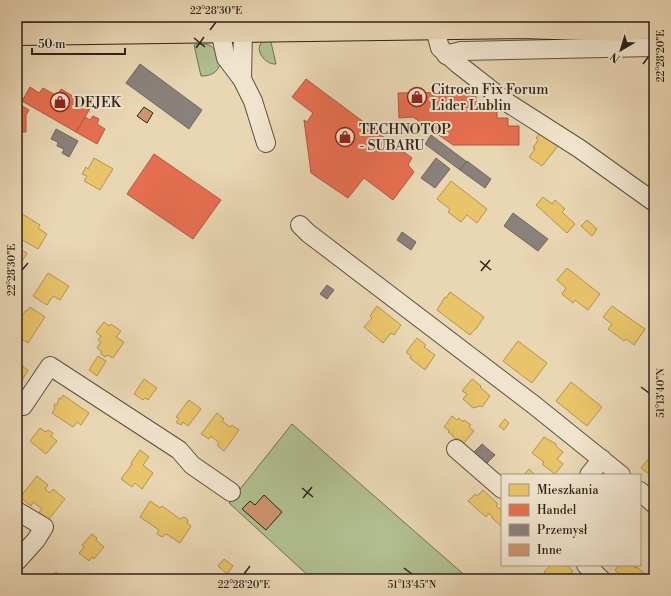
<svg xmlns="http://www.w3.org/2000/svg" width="671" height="596" font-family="'Libre Bodoni',serif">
<rect width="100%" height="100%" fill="#e9d6b3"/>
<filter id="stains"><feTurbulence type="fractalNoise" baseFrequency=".005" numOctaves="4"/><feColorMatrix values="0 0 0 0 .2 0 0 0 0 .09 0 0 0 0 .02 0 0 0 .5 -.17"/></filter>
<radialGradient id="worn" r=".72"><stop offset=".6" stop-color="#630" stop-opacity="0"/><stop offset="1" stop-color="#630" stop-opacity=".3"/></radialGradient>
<g fill="#b1bf90" stroke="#6e7155">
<path d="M270,38L276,64C265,65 253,49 263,41C265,39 268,39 270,38Z"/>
<path d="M206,44C216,46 217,55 220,64C217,73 211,76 201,76L194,45Z"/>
<path d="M292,424L469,579H312L229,503Z"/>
</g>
<g fill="#e9c46a" stroke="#b09452">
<path d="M540,133L558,146L542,166L529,157L535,149L533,148L538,140L536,138Z"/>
<path d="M94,158L113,169L100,190L84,181L87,176L82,174L86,167L88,169Z"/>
<path d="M451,181L487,209L477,223L467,215L461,222L448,212L450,209L437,199Z"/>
<path d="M543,197L552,204L555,200L565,209L562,212L575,224L567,233L536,205Z"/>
<path d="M19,212L40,225L38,228L47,234L38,249L17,237V217Z"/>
<path d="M587,220L597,229L592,236L581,226Z"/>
<path d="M21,250L27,253L23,260L17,257Z"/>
<path d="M567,268L600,294L588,310L575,300L573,303L562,294L566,288L557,280Z"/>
<path d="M48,273L69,286L60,300L53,296L47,305L33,296Z"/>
<rect x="650" y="290" width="4" height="13"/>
<path d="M450,292L484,317L476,329H475L470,335L437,310L445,297L446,298Z"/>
<path d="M377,306L401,325L394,335L391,333L383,343L364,327L372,318L370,316Z"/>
<path d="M612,306L645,329L634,345L626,339L624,341L608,329L612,324L603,317Z"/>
<path d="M30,307L45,317L28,343L17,336V324L26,310L27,311Z"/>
<path d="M104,322L109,326L111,324L121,331L116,337L124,342L113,358L108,355L105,357L101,354V351L97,348L101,342L98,340L101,336L96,332Z"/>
<path d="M417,338L426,345L424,347L435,355L425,370L410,358L411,356L406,352Z"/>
<path d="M518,341L547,363L532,383L503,361Z"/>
<path d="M98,356L106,361L97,376L89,370Z"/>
<path d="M20,365L28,370L21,382L17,380V369Z"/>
<path d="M144,379L157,388L148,400L145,398L143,400L134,394Z"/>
<path d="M472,379L481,386L480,387L490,396L482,407L480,406L473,408L463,399L467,394L462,391Z"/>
<path d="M571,382L602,407L587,426L556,401Z"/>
<path d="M63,395L89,413L81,425L77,422L73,427L52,413L55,408L54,406L55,404L57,405L59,398L61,399Z"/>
<path d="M189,400L201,409L188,426L183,422L181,425L176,422L179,419L176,417Z"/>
<path d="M217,413L224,419L222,421L230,427L232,425L239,430L224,451L217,445L219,443L211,436L209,439L201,434Z"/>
<path d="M452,416L457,420L459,418L463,422L464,420L471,425L469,427L474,431L464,443L457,438L456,439L452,436L453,435L448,432L450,431L444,427Z"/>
<path d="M505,419L509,423L504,430L499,426Z"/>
<path d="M40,428L46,432L48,430L53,433L51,436L57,441L46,454L30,441Z"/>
<path d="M544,437L556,444V446L563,452L557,459L563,464L555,474L542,464L544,462L532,453Z"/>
<path d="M140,450L149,457L143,465L153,473L142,489L135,483L132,487L121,479L132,464L131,463Z"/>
<path d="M654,452V478L641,468Z"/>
<path d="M17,469L22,473L17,480Z"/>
<path d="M529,469L535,475H520L521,474L524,475Z"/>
<path d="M37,476L48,485L45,489L50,493L53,489L65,499L48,520L39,512L42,509L33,502L31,506L20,497Z"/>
<path d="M483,490L498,504L496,506L500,509L502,507V525L501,526L492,518V517L489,513L486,517L468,501L475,494L477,496Z"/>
<path d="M150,501L160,508L162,506L180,519L184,517L187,519L188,521L187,523L191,526L180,543L166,534L162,537L157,534L159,530L140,517Z"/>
<path d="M92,534L97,538L96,540L104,547L94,559L92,557L89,561L79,553L84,547L82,545Z"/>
<path d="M224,559L233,566L227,574L218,566Z"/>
<path d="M551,565H566L573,571L570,574L575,579H552L544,572Z"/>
<path d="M619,565H632L635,568L637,567L645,574L643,576L647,579H624L615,570Z"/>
<path d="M56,572L64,579L67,575L71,579H50Z"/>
</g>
<g fill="#e76f51" stroke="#af5840">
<path d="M306,79L412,158L408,165L414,172L393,200L364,178L348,198L311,173L304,120L307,122L313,113L292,97Z"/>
<path d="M30,87L39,93L43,88L57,96L61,89L91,107L76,132L22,101Z"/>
<path d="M476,92V102H486V110H497V118H508V126H519V145H453L413,117L399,118L398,93Z"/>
<path d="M17,103L29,110L26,115V132H17Z"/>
<path d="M93,116L99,119L97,124L105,129L97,144L76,132L85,117L90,120Z"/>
<path d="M154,154L221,200L193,239L127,194Z"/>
</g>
<g fill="#8a817c" stroke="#6e655f">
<path d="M140,64L202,110L189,129L126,83Z"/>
<path d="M56,129L78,141L69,157L62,153L64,149L57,146L58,142L51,139Z"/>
<path d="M431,135L467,162L460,170L425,144Z"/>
<path d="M436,158L450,169L435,188L421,178Z"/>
<path d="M467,161L491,179L485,188L460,170Z"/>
<path d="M513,213L548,239L538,251L504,226Z"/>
<path d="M402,232L416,242L411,250L397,240Z"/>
<path d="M327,285L334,290L327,299L320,294Z"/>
<path d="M482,444L495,455L486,464L473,453Z"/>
</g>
<g fill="#ce946e" stroke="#2c231a">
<path d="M144,107L153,113L147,123L137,116Z"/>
<path d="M264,495L282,512L266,530L242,509L250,501L255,505Z"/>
</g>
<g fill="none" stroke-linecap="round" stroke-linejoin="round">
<defs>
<g id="minor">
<path d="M435,29L440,48L458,64L508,103L580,149L654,202"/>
<path d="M220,31L226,58L242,79L253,101L266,143"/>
<path d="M446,55L461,51L654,47"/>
<path d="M242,79L243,31"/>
<path d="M300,225L308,233L534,405L621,475"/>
<path d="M17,406H23L50,366L179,450L192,465L231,492"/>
<path d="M456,449L502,489"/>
<path d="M589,475L602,459"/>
<path d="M640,491L654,504"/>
<path d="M17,511L44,527L36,540L17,561"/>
<path d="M586,565L601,579"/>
</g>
<path id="major" d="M17,34L520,27L621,30L654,26"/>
</defs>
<use href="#minor" stroke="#5b5040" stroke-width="20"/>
<use href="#major" stroke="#2c231a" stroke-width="24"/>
<use href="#minor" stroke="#f1e4ce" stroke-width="18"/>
<use href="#major" stroke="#e9d6b3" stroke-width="22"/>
</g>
<path fill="none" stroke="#2c231a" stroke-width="1.5" d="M210,30L216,22M194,38L205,47M196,48L204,37M643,64L649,56M480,261L491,270M22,270L28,263M481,271L490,260M641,387L649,393M302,488L313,497M303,498L312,487M404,568L412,574M244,574L250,566"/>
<defs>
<symbol id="shop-ring" viewBox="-11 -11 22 22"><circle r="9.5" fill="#f1e4ce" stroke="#8f2418" stroke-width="1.5"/><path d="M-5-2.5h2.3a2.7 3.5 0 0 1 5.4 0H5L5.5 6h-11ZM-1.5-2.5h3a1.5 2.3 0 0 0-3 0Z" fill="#8f2418"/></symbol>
</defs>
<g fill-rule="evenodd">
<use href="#shop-ring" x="406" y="86" width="22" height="22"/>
<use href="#shop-ring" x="49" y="91" width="22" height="22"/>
<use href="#shop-ring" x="334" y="126" width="22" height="22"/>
</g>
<g text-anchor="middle" stroke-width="4" stroke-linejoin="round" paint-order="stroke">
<g font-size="14" fill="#2c231a" stroke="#f1e4ce" text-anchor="start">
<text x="431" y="94">Citroen Fix Forum<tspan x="431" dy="16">Lider Lublin</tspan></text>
<text x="74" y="107">DEJEK</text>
<text x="359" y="134">TECHNOTOP<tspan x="359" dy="16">- SUBARU</tspan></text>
</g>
</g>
<rect width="671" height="596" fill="none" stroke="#e9d6b3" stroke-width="44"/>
<rect x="501" y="474" width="140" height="92" fill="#f1e4ce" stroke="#a29786"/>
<rect x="509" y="484" width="20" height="12" fill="#e9c46a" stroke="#a29786"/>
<text x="537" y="494" font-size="12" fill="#2c231a">Mieszkania</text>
<rect x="509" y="504" width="20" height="12" fill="#e76f51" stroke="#a29786"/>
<text x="537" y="514" font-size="12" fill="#2c231a">Handel</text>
<rect x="509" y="524" width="20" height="12" fill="#8a817c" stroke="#a29786"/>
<text x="537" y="534" font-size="12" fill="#2c231a">Przemysł</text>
<rect x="509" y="544" width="20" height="12" fill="#ce946e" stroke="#a29786"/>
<text x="537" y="554" font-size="12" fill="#2c231a">Inne</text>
<g transform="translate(621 50) rotate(218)" stroke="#f1e4ce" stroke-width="3" paint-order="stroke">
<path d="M0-3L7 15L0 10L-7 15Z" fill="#2c231a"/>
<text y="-6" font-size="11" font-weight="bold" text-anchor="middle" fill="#2c231a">N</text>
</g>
<path d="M32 48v6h93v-6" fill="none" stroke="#2c231a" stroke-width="2"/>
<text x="38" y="48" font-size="12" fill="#2c231a" stroke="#f1e4ce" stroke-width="3" paint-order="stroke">50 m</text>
<rect x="22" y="22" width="627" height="552" fill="none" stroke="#2c231a" stroke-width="1.5"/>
<g font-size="10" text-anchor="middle" fill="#2c231a">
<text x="216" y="14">22°28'30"E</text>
<text transform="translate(660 56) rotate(-90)" y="4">22°28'20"E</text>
<text transform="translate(11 270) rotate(-90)" y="4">22°28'30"E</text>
<text transform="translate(660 393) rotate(-90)" y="4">51°13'40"N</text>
<text x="244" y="588">22°28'20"E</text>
<text x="412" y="588">51°13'45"N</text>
</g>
<rect width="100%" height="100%" filter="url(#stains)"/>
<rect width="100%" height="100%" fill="url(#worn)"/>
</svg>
